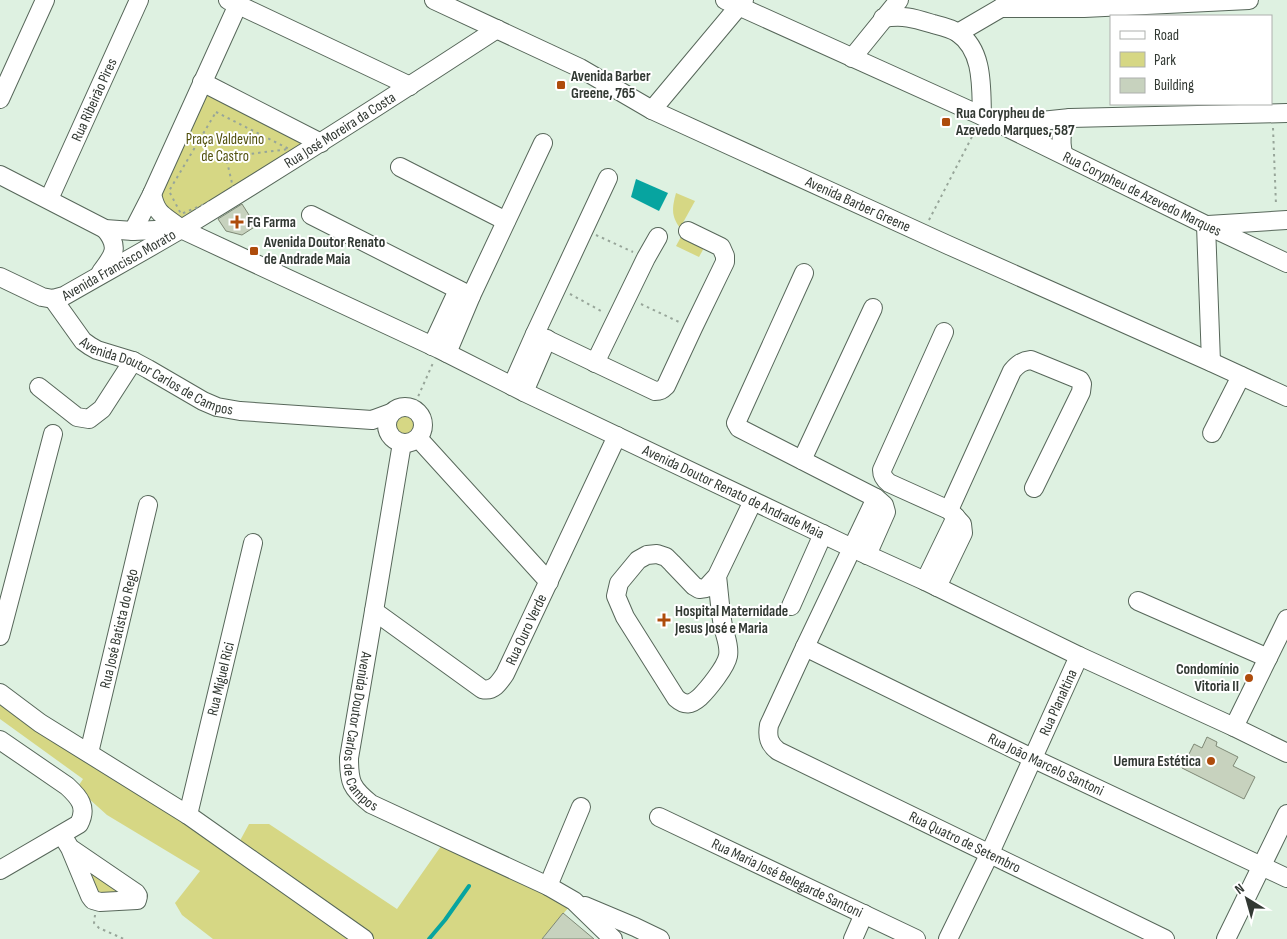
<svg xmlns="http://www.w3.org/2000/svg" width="1287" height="939" font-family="'Sofia Sans Condensed',sans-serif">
<rect width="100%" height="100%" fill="#def1e1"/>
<g fill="#d6d784">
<path d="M204,88L311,145L183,225L156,195Z"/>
<path d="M676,193L695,201L680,228C671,216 672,208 676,193Z"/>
<path d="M682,235L705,246L699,257L676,246Z"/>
<circle cx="405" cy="425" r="16"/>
<path d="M0,693L236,848L249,824H269L397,909L446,839L574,901L542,939H213L182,915L175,903L200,871L107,815L77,788L83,779L0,719Z"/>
<path d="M83,868L135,898H94Z"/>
</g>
<path fill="#07a4a0" d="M636,179L668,193L659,211L631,197Z"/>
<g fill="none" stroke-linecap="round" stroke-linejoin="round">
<path stroke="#07a4a0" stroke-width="4" d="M429,939L445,920L469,886"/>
</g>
<g fill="#c7d2be" stroke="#7e8875">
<path d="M242,204L256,226L242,235L226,231L218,219Z"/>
<path d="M1207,737L1217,742L1216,746L1238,757L1233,766L1255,777L1244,799L1182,768L1194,744L1202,748Z"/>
<path d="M563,913L594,939H542Z"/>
</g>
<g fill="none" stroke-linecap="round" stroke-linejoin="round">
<defs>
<g id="minor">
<path d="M228,0L410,86"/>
<path id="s1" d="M434,0L580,68L652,110L948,245L1211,362L1287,397"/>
<path id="s2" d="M725,0L1002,125L1206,225L1287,263"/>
<path d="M1001,8H1084L1249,0"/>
<path d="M883,18C904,15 913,18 933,24C941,26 951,28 958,33C984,51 981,88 982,116"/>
<path d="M958,33L1011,2"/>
<path d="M852,58L899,0"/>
<path d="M202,82L321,143"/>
<path d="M0,99L45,0"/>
<path d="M652,110L744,0"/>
<path d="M1003,125L1070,118L1287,113"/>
<path d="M1063,153C1060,139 1061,130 1070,118"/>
<path d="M400,167L506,221"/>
<path d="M0,175L105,229L133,231L178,229"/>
<path id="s3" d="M152,194C157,217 165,215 181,229L439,349L524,392L852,548L925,581L1079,656L1234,727L1287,753"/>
<path id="s4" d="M49,199L139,0"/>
<path d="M311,215L471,296"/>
<path d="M1206,225L1211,362"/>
<path d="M1208,225L1287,220"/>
<path d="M133,231L152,194L240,0"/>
<path d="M101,272C114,255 120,247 105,229"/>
<path d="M804,273L736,423L739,428L876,498L884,505L886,512L867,555"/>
<path id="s5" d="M0,277L42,297L53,299L64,296C104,273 144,251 183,228C289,163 393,97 497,29"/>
<path id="s6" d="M53,299L83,341L90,346L97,350L133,361L148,369L203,401L217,407L240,411L372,420L391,413"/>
<path d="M535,334L655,391C660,391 662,390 666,386L693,328L725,262V256L721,247L688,231"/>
<path d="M432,346L458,290"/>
<path d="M447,353L471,296L543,143"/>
<path d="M595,363L646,258L658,237"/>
<path d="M512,386L535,334L608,178"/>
<path d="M39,387L77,417L89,419L102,409L133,361"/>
<path d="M524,392L547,339"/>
<circle cx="405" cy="425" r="18"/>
<path d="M1212,433L1241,376"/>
<path d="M418,438L549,582"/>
<path id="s7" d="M402,443L374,611L349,758C349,782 351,788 371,804L548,886L574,901L613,939"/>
<path d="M802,460L873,308"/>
<path id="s8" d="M876,498L805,647L769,725C767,737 769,744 778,751L1165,939"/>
<path d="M949,510L1012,371C1018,364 1022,361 1031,360L1080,380L1082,384L1081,392L1034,488"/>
<path d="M717,576C719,593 720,610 723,626C725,636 730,646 728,656C726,667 708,689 700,697C691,705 685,706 676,698L625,617L616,596L619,583L638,560L647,555L657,554L666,557L672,563L694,586L699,589L706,588L717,576L753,501"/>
<path d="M925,581L956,517"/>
<path d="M937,587L963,533L962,524L949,510L889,483C884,479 882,476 882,470L944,332"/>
<path d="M1138,601L1268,658"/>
<path d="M791,606L823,534"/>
<path id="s9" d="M374,611L482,689C493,692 499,683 505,674L617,436"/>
<path d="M0,636L53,434"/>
<path id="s10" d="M805,647L1032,758L1287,878"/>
<path d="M0,693L40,723L188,815L364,939"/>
<path d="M1234,727L1287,619"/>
<path d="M0,740L67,786C79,797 88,807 79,824L0,870"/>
<path id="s11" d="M89,753L148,505"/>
<path id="s12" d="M188,815L253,543"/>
<path id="s13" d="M659,817L916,939"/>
<path d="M62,835L70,848L90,896L93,900L100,902L137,900L138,896L136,893L70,848"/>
<path d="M548,886L581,807"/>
<path d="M585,906L635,927L660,939"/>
<path d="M853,939L864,914"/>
<path id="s14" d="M948,939L989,855L1079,656"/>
<path d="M1226,939L1287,814"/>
</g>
</defs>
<use href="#minor" stroke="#57675a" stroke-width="20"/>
<g stroke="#97a599" stroke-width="2" stroke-dasharray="2.5 4" stroke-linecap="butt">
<path d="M216,112L289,149L226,157L234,192L181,214L169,191Z"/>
<path d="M1273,128L1276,205"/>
<path d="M929,220L976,129"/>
<path d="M596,235L633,252"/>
<path d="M570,294L603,312"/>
<path d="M641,304L679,322"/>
<path d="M413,408L433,363"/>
<path d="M95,915L94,923L99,928L124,939"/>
</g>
<use href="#minor" stroke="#fff" stroke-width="18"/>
</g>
<g fill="#ae4c0c" stroke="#fff" stroke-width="2">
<rect x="556" y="80" width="10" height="10" rx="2.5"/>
<rect x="941" y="117" width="10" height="10" rx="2.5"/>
<path d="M234.5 214.5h5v5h5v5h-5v5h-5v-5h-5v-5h5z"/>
<rect x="249" y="246" width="10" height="10" rx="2.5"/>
<path d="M661.5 612.5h5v5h5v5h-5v5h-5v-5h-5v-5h5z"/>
<circle cx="1249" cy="678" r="5"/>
<circle cx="1211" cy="761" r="5"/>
</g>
<g text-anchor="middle" stroke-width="4" stroke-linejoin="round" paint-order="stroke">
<g font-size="15" font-weight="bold" fill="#323933" stroke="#fff" text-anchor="start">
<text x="571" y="81">Avenida Barber<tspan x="571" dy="17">Greene, 765</tspan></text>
<text x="956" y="118">Rua Corypheu de<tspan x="956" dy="17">Azevedo Marques, 587</tspan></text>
<text x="247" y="227">FG Farma</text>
<text x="264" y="247">Avenida Doutor Renato<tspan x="264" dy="17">de Andrade Maia</tspan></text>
<text x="675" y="616">Hospital Maternidade<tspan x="675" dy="17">Jesus José e Maria</tspan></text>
<text x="1239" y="674" text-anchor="end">Condomínio<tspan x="1239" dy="17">Vitoria II</tspan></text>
<text x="1201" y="766" text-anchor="end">Uemura Estética</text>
</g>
<g font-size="15" fill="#323933" stroke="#fff">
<text dy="5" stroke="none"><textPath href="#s4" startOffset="109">Rua Ribeirão Pires</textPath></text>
<text dy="5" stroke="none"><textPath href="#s5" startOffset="391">Rua José Moreira da Costa</textPath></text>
<text dy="5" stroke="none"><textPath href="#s2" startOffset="460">Rua Corypheu de Azevedo Marques</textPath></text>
<text dy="5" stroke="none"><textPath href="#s1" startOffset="471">Avenida Barber Greene</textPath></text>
<text dy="5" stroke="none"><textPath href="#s5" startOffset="132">Avenida Francisco Morato</textPath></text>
<text dy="5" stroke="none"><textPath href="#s6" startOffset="134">Avenida Doutor Carlos de Campos</textPath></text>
<text dy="5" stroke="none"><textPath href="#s3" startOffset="659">Avenida Doutor Renato de Andrade Maia</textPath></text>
<text dy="5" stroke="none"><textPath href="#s11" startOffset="128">Rua José Batista do Rego</textPath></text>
<text dy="5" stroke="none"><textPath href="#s9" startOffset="212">Rua Ouro Verde</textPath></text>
<text dy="5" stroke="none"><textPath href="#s12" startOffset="140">Rua Miguel Rici</textPath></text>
<text dy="5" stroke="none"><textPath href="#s14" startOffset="261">Rua Planaltina</textPath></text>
<text dy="5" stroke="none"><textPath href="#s7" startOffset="296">Avenida Doutor Carlos de Campos</textPath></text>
<text dy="5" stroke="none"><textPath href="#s10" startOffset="268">Rua João Marcelo Santoni</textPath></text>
<text dy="5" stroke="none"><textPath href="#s8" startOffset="488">Rua Quatro de Setembro</textPath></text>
<text dy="5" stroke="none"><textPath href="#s13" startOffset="142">Rua Maria José Belegarde Santoni</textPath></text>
</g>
<g font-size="15" fill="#52510e" stroke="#fff">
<text x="225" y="144">Praça Valdevino<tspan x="225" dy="17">de Castro</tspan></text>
</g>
</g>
<rect x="1110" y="15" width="162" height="90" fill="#ffffff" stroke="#adb0ad"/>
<rect x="1120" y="31" width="25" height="8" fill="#ffffff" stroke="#adb0ad"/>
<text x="1154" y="40" font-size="15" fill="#323933">Road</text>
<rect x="1120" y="52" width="25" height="15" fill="#d6d784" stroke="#adb0ad"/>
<text x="1154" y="65" font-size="15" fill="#323933">Park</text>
<rect x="1120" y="78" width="25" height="15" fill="#c7d2be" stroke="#adb0ad"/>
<text x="1154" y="90" font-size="15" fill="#323933">Building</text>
<g transform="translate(1247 899) rotate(323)" stroke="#ffffff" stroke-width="4" paint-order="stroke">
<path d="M0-4L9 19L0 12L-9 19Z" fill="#323933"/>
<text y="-8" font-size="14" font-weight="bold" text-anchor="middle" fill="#323933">N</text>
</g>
</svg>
